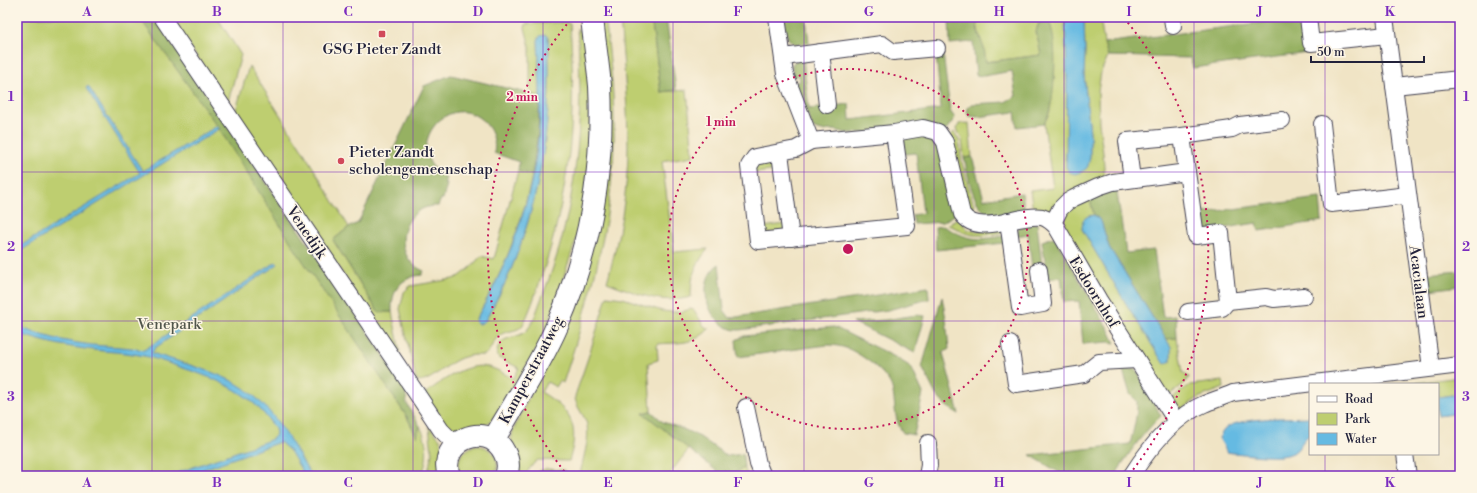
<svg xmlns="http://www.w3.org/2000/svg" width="1477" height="493" font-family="'Libre Bodoni',serif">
<rect width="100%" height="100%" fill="#fcf5e5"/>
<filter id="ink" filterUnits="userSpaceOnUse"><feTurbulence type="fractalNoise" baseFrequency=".025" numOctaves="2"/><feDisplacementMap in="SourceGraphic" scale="8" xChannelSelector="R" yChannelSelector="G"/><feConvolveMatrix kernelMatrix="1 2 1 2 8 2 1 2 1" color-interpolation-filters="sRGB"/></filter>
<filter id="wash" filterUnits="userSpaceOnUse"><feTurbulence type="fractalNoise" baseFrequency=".012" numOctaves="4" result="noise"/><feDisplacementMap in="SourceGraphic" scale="16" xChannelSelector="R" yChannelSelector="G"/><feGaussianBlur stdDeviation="0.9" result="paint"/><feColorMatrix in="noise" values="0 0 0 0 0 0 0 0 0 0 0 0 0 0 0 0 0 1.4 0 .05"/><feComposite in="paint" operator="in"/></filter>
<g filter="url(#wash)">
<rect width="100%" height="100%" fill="#f0e4c5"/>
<g fill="#bece70" stroke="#707856">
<path d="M17,17H145L396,389V400L407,417L417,437L420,426C428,442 429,460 421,476H17Z"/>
<path d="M170,17H217L241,55L228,102Z"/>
<path d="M599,17H605C610,58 615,99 614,141C612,224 589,304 563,383L560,381L556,387L547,382L541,392C572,411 580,426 569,461L538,460L534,463L524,476H516L511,441L513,430L577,299Z"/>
<path d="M620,17H651L661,92L687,90L693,156L662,161L674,252L708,249C695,265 691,275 691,297C659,305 636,293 607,282C619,239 628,193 628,147C628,104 623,60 620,17Z"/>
<path d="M976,17H1065L1067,75V146L1065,160L1090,157V133L1084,75L1085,52L1084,17H1100L1104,43L1108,56L1101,72L1098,92L1099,123L1103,153L1105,180L1050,211L1033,210L1030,191L1053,188L1044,124L1050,111L1039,23L1036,31L1041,55L985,62C983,47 978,32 976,17Z"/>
<path d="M565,22L570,24C577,115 570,194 540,281C537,290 527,319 522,326C517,332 507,330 500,335C493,340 490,352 486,354C483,356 478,355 474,355C468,356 462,357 457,360C447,365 432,379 424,381C421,382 418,380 416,379L400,309L404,292L410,286L453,279L460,276L470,268L481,256L494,259L518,171L532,175C522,226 502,274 476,319L485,321C495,303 505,285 512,267C542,193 553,116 548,37L538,40L540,96L530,94V47L525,28L526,24Z"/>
<path d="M577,28L583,34L587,46L592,139L581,225L543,339L498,412C495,416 492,420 488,423C477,430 456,434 446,425C438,418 430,403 424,394C442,382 464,362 488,367C497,369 505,374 513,379L519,368L499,358L497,355C497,333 517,341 527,330C534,322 538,307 542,297C577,213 585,118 577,28Z"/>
<path d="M249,66L303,151L349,227L333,240L378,312H392L400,351L397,355L235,113Z"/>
<path d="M969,123L972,157L964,158L962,140L957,129L959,124Z"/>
<path d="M954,132L959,140L962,163L974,206L968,209L949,137Z"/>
<path d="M776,162L778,170L755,173L754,165Z"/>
<path d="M1089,195L1094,215L1088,216L1082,229L1125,302L1162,361L1165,363L1171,361V347L1166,339L1177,338L1183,373L1189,377L1186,382L1167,397L1060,224L1062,215Z"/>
<path d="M958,218L968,230L976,231L1000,229L1006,232C993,234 978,238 965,233C958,230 954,226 947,225Z"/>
<path d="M785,224V231L763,234L762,227Z"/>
<path d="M607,296L623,298L662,311L673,312H682L690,309L694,310L704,326L709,329C692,346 678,342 657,344L658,360L648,363L651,411L644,413L689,449L668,476H580C582,459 590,442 587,425C585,415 575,407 575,396L590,352Z"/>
<path d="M1460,377V394L1438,397V384H1405Z"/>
<path d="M1223,381L1224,388L1200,397L1180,410L1170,399L1190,385Z"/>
<path d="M429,426L440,439L442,446L441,476H427L432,453Z"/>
<path d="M475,445C479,446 485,446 488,449C498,455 499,466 495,476H460L459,474C457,457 460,453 475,445Z"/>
<path d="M744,468L748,476H720L721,474L723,476L730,475Z"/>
<path d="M546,469L564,470L568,476H535L539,471Z"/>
</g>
<g fill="#96b162" stroke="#5c6a4e">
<path d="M139,17H154L405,387L407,404L420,426L417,437L407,417L297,252L218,127Z"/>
<path d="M651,17H666L676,90L661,92Z"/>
<path d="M783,17H806L809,43C805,43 799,45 795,44C785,41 785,25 783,17Z"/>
<path d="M949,17H976L978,32L984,48L986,62L1041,55L1036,31L1039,23L1043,21H1049C1058,42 1055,87 1050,109C1049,114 1046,119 1044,124L1017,127L1015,112L978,117L969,116L967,112L968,108L971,104L1005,102L1016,96L1012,71L984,76L976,75L973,42L950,44Z"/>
<path d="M1304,17L1308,53L1193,68L1191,58L1108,56L1104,43Z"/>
<path d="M936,53H943L950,111L955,118L945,131L846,133C842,132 837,130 833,130C824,130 822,133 813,128L795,83L800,81L799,75L793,77L792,65L794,62L803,58L809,109L849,104L850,120L941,109Z"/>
<path d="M451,75L540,96L538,133L532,175L518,171L519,162L494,153C496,143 493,132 486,124C450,84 397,152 446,177L444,184H447L443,199H441L438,206C401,204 389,257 424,271L422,275C400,277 391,291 392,312H378L333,240L349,227L358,223L424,86Z"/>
<path d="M927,134L938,142L956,214L943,222L914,224L912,215L923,213L916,153L905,154L904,140L907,137Z"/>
<path d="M972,157L984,199L1022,193L1025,212C1016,213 999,217 991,215C973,211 968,173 964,158Z"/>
<path d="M1116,186L1126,253L1154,250L1163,317L1176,316L1177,338L1166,339L1109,247L1101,221L1094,215L1089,195Z"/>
<path d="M1320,198L1322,221L1259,231L1257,223L1205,231L1202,213Z"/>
<path d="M1037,223L1042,267L1032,268L1028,234L1016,236L1019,227Z"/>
<path d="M943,226C969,240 974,241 1003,236L1005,243L936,250L935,227Z"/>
<path d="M1054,237L1109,330L1115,343L1109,342L1083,344L1079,301L1064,302L1061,277L1048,279L1042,241Z"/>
<path d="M719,264L724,310L730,318L928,287L929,299L888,310L740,330C738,330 733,330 731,329C705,320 696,280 719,264Z"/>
<path d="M1460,271V286L1428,290L1426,274Z"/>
<path d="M942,297L946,319L949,349L943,353L959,414L946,406L936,395L922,367Z"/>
<path d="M916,315L925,316L915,353L853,322L885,320Z"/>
<path d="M834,327L895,357L911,367L923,393L914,435L903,433C893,419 896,403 892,388C888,373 860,353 846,348C840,346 834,345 827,345L738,357L736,340L744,336Z"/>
<path d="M1136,369L1161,416C1142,434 1128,454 1115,476H1065L1030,455L1130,444C1133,431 1138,414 1137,401L1130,394L1123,370Z"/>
<path d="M651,411L663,422L683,429L700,437L727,456L743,454L744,468L730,475L723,476L643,413Z"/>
</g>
<g fill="#65bae2" stroke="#446e8e">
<path d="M1065,17H1084L1085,52L1084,75L1090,133V157L1088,166L1086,169L1081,172L1075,174L1069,172L1066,167L1067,75Z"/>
<path d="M546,35L548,37C553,116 542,193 512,267C505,285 495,303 485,321L480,324L476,323V319C514,255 539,182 540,107C540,84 539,62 538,40L540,36Z"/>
<path d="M88,86L142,170L143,171L217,126L219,129L17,253V248L140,173L86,88Z"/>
<path d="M1094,215L1101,221L1109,247L1171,347V361L1165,364L1162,361L1125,302L1082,229L1083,220L1088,216Z"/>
<path d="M276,262L278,264L155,348L152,353C178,362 205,368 230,380C269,399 290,439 311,476H305L290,451L280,442L184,476H168L270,440C279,436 276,429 271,423C249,390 213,378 177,366C165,362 152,357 139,355C124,352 109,352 94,350C67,347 42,342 17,333V326C39,335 62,341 85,344C105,347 125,346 144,350Z"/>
<path d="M1460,394V413L1438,416V397Z"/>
<path d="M1310,417V435C1302,439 1301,448 1293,453C1279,460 1249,454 1233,453L1227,452L1219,438C1221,435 1223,430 1226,428C1240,417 1291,418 1310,417Z"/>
</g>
</g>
<g filter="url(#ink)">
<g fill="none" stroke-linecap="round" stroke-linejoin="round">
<defs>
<g id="minor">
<path d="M162,17L417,394L441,430L456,445"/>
<path d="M777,17L785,74L811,141"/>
<path d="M1172,17L1173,26"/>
<path d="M1308,17L1311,43L1387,35"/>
<path d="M1385,17L1431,368"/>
<path d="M821,52L827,105"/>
<path d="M784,57L882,44L893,52L937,48"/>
<path d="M1394,86L1460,79"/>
<path d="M1322,124L1331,204L1408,195"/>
<path d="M894,133L907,226L758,241L749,166L755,157L796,149L811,141L894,133L923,128L938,132L945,142L962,214C979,238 1018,213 1042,217C1048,219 1053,223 1057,228L1099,300L1176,421"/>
<path d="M1182,136L1196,236L1221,233L1228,301L1222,308L1188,312"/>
<path d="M780,153L791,238"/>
<path d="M1132,179L1127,141L1182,136L1232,129L1240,125L1282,120"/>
<path d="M1008,221L1020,308L1043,304L1039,270"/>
<path d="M1053,223L1060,209L1067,202L1074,198L1098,187L1113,182L1187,172"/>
<path d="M1228,301L1266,297L1274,299L1304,296"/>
<path d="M1010,344L1016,384L1084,374L1099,362L1137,360"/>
<path d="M746,407L758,464L763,476"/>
<path d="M1405,454L1408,476"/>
<path d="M927,476L929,465L928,443"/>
<path d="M1131,476C1149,448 1173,417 1204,404C1214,400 1224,397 1233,393L1460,365"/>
</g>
<g id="secondary">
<path d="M494,439C515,402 540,365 557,326C590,250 604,169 600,86C598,63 594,40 592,17"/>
<path d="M449,476C437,441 487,419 504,452C508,459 509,468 506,476"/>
</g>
</defs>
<use href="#minor" stroke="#413f50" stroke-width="18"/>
<use href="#secondary" stroke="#413f50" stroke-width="24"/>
<use href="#minor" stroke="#fff" stroke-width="16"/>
<use href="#secondary" stroke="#fff" stroke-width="22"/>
</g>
</g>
<path fill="none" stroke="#7b2cbf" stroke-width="1" stroke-opacity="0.55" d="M152,17V476M283,17V476M413,17V476M543,17V476M673,17V476M804,17V476M934,17V476M1064,17V476M1194,17V476M1325,17V384M17,172H1460M17,321H1460M1325,454V476"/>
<g fill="none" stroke="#c2185b" stroke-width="2" stroke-dasharray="2 4">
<circle cx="848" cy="249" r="180"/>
<path d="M568 476A360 360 0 0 1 572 18M1124 18A360 360 0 0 1 1128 476"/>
</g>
<g fill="#d1495b" stroke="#fcf5e5" stroke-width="1.5">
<rect x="378" y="30" width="8" height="8" rx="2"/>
<circle cx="341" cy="161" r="4"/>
</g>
<g text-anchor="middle" stroke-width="3" stroke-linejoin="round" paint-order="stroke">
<g font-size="15" fill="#22223b" stroke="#fcf5e5">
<text x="382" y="54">GSG Pieter Zandt</text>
<text x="349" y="157" text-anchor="start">Pieter Zandt<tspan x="349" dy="17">scholengemeenschap</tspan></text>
</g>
<g font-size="15" fill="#22223b" stroke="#fcf5e5">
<text transform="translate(307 232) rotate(56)" y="5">Venedijk</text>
<text transform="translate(1419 282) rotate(83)" y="5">Acacialaan</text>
<text transform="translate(1094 292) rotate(58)" y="5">Esdoornhof</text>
<text transform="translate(531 370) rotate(-62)" y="5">Kamperstraatweg</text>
</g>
<g font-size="15" fill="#51564b" stroke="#fcf5e5">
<text x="169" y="329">Venepark</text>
</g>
</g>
<circle cx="848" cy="249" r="6" fill="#c2185b" stroke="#fcf5e5" stroke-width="2"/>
<g font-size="12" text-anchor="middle" font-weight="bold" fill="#c2185b" stroke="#fcf5e5" stroke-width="3" stroke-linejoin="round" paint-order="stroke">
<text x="522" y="101">2 min</text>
<text x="721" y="126">1 min</text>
</g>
<rect width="1477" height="493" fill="none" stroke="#fcf5e5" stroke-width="44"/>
<rect x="1309" y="383" width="130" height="72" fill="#fcf5e5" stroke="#a5a1a1"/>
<rect x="1317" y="396" width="20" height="6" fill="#ffffff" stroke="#a5a1a1"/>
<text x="1345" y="403" font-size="12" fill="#22223b">Road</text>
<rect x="1317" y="413" width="20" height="12" fill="#bece70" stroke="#a5a1a1"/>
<text x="1345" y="423" font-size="12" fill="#22223b">Park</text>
<rect x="1317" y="433" width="20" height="12" fill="#65bae2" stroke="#a5a1a1"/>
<text x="1345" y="443" font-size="12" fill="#22223b">Water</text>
<path d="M1311 56v6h113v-6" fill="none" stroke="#22223b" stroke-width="2"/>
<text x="1317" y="56" font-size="12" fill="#22223b" stroke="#fcf5e5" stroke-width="3" paint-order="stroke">50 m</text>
<rect x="22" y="22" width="1433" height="449" fill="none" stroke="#7b2cbf" stroke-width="1.5"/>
<g font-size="13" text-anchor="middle" font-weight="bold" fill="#7b2cbf">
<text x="87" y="16">A</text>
<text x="217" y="16">B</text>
<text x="348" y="16">C</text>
<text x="478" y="16">D</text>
<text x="608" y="16">E</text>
<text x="738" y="16">F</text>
<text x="869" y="16">G</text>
<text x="999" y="16">H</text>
<text x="1129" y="16">I</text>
<text x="1260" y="16">J</text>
<text x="1390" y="16">K</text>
<text x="11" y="101">1</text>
<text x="1466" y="101">1</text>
<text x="11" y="251">2</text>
<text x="1466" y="251">2</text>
<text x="11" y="401">3</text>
<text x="1466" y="401">3</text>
<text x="87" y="487">A</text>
<text x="217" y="487">B</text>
<text x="348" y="487">C</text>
<text x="478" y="487">D</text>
<text x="608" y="487">E</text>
<text x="738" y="487">F</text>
<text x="869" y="487">G</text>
<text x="999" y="487">H</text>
<text x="1129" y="487">I</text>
<text x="1260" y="487">J</text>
<text x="1390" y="487">K</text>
</g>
</svg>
